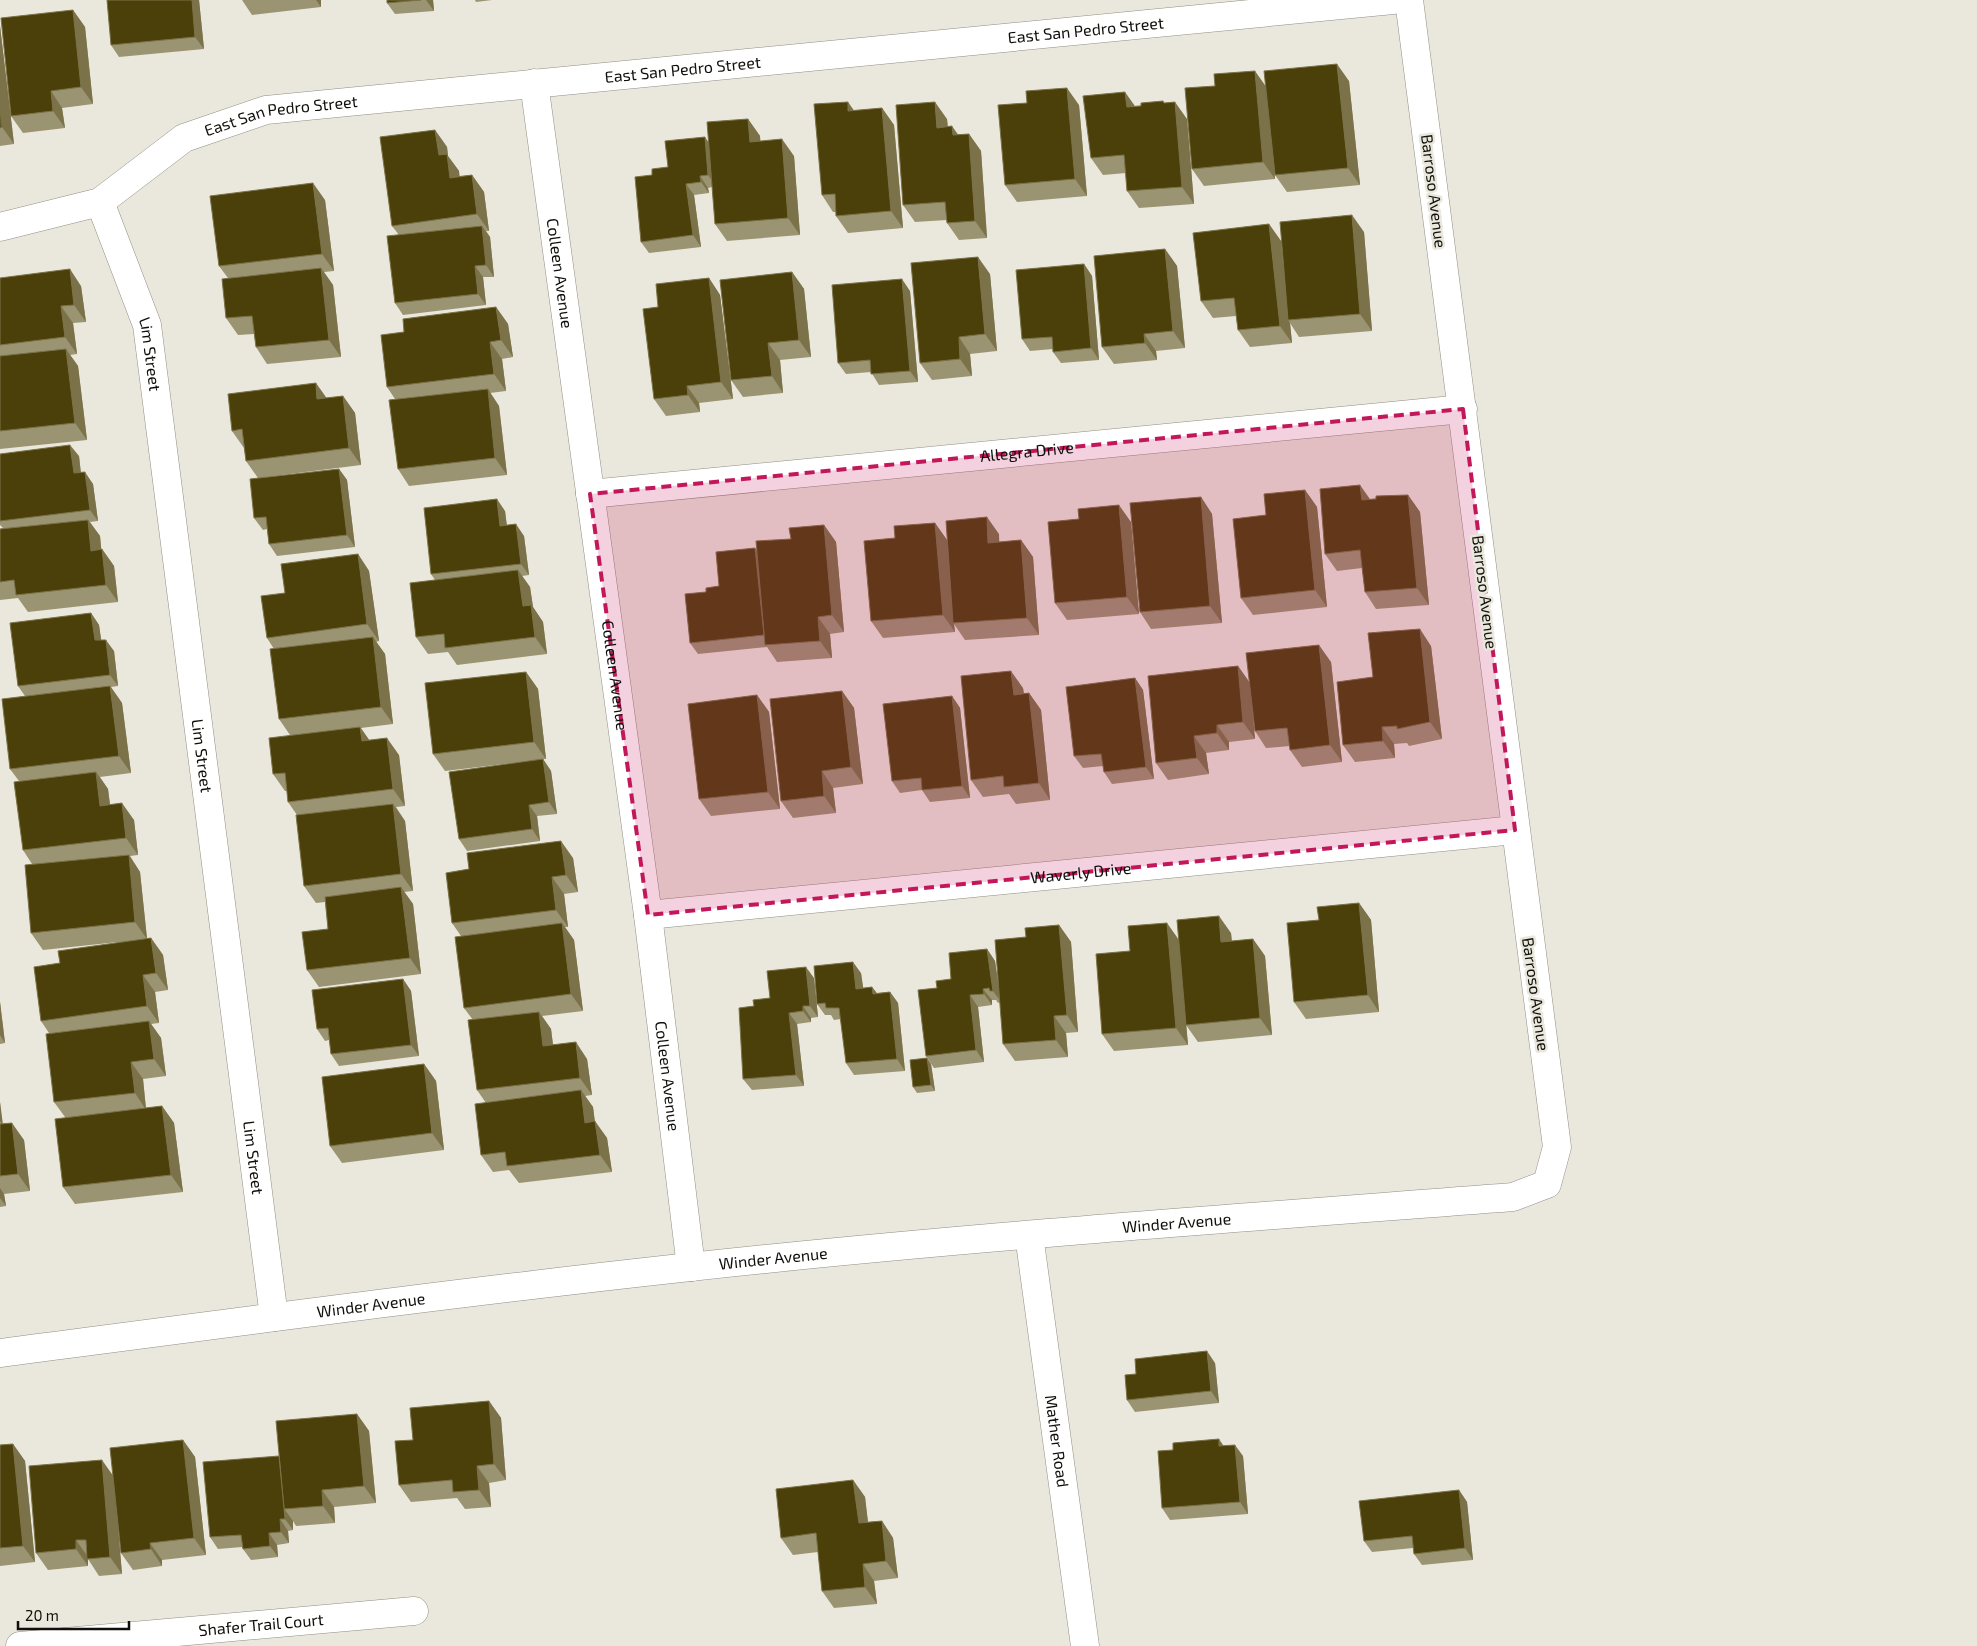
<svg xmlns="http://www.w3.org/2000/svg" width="1977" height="1646" font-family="'Exo 2',sans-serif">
<rect width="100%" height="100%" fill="#eae8dc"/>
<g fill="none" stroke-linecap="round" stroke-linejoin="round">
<defs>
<g id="street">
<path id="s1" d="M534,83L648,915L691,1267"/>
<path id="s2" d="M100,202L147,325L274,1317"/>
<path id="s3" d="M0,227L100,202L184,138L266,110L1393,0"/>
<path id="s4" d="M590,494L1463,409"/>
<path id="s5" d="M648,915L1515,830"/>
<path id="s6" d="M1029,1235L1085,1646"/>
<path id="s7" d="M0,1353C230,1323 460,1292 690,1267C964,1237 1239,1218 1513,1197L1547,1184L1557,1147L1409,0"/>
<path id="s8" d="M20,1646L414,1611"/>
</g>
</defs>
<use href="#street" stroke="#918e84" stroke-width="29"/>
<use href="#street" stroke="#fff" stroke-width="28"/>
</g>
<g fill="#9b9473">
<path d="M107,0H199L204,49L119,57L111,45Z"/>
<path d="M242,0H321V7L252,15Z"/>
<path d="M387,0H433L434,11L395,14L387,3Z"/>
<path d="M475,0H492L476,2Z"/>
<path d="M73,10L85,27L93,104L62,108L65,128L23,133L11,116Z"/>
<path d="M0,26L14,144L0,146Z"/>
<path d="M1349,81L1360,185L1287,192L1275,175L1272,143L1275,179L1204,186L1192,169L1266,87Z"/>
<path d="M1165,103L1187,119L1194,204L1139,208L1127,191L1126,173L1103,175L1091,158L1135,106Z"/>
<path d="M1079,105L1087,196L1017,202L1005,185Z"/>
<path d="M882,108L894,125L903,228L848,233L836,216V212H833L822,195L854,111Z"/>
<path d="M748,119L760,136V141L794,156L800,235L727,241L715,224L712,187L708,188L709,193L694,195L701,247L649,253L641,242L652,175L668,167Z"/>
<path d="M947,119L948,127L958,135L969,134L981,151L987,238L959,240L947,223V220L915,222L903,205Z"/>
<path d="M435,130L447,147L448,156L459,171V176L472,175L484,192L489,231H486L490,237L494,277H483L486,305L403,315L395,303L399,235L392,226Z"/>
<path d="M325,200L334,271L324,272L333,285L341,357L267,364L256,347L254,334L238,335L226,318L228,278L219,266Z"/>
<path d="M1269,224L1281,241L1364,232L1372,331L1299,337L1290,323L1292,343L1250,347L1238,330L1236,316L1213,318L1201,301Z"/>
<path d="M1165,249L1177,266L1185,348L1156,351L1157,360L1114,364L1102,347Z"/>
<path d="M1084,264L1092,276L1099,360L1061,363L1053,352V349L1030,351L1022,339Z"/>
<path d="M792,272L804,289L811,357L780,360L783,393L743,397L731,380Z"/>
<path d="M990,274L997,351L970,354L972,376L932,380L920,363Z"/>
<path d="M0,278L81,286L86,322L73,323L77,354L70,355L78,366L87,440L0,449Z"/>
<path d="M709,278L720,295L733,399L699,403L700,412L666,416L654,399L658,307Z"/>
<path d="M910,291L918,382L879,385L871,372L846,374L838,363Z"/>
<path d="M496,307L508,324L513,357L502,359L506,391L490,393L499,406L507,475L409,486L398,469L395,399L387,387L404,332Z"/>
<path d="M343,396L355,413L361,465L258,478L246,461L244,448L232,431Z"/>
<path d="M0,454L79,456L81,473L93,484L98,521L90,522L100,536L101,549H102L114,566L118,602L28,612L18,598L0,600V529L3,528L0,525Z"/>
<path d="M339,469L347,480L355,547L277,556L269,544L267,529L263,530L254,518Z"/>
<path d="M1305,490L1317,507L1327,607L1253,615L1241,598L1266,515Z"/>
<path d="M1408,495L1420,512L1429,605L1376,609L1365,592L1362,568L1337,571L1325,554L1370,499Z"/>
<path d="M1201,497L1212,514L1222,623L1151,629L1140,612Z"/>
<path d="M505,511L507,525L524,536L529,575L522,576L530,587L533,607L543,622L547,654L457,665L448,652L428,654L416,637L435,580L431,574Z"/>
<path d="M1131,522L1139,614L1067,620L1055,603Z"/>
<path d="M935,523L947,540L999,534V542L1021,540L1033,557L1039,635L965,640L954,624L955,632L883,638L871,621L895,538Z"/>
<path d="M824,525L836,542L844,632L830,634L832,658L777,662L767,647L698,654L690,643L706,592L719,586L757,551L791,539Z"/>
<path d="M358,554L369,571L379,641L376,642L385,654L393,724L361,728L369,740L399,755L405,806L396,807L405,821L413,891L404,892L413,904L421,974L319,987L307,970L328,929L325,902L316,903L304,886L297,815L288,802L287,791H285L273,774L290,735L279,719L274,649L267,638L285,593Z"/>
<path d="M91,613L99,625L101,640L114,651L118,686L111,687L122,703L131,773L100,777L108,789L110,804L134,820L138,855L130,856L140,872L147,938H151L163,955L168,990L155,992L159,1023L151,1024L161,1038L166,1076L143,1079L146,1108L162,1106L174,1123L183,1192L75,1204L63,1187L65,1117L54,1102L49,1033L41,1021L60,963L118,942L43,950L31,933L32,864L23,850L19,781L10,769L25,696L18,686Z"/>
<path d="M1431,646L1442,739L1409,746L1407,743L1394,744L1395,758L1355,762L1343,745L1373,677Z"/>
<path d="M1331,662L1342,762L1302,767L1290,750V746L1266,748L1255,731L1252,713L1255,739L1229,742V750L1206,753L1209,774L1168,780L1156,763L1238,666L1249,682Z"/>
<path d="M526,672L538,689L546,759H543L551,771L557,814L537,816L540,841L467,851L459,839L537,760L445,771L433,754Z"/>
<path d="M1135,678L1143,690L1154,779L1112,784L1104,772L1103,766L1083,768L1074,756Z"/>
<path d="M1023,688L1024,693H1029L1041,710L1050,800L1016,804L1009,794L983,797L971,780Z"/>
<path d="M842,691L854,708L863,784L833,788L836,813L793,818L781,801Z"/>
<path d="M757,695L769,712L780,809L711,816L699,799Z"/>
<path d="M952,696L960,708L970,798L930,802L922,790L900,793L892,781Z"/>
<path d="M573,858L578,892L564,894L568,927H565L574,940L583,1011L542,1016L551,1029L553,1044L587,1059L592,1095L585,1096L593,1107L595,1122L607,1138L612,1172L519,1183L509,1170L493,1172L481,1155L486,1103L477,1090L473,1020L464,1008L461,936L452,923Z"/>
<path d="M1359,903L1371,920L1379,1012L1306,1019L1294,1002L1319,920Z"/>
<path d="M1059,925L1071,942L1078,1032L1066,1033L1068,1057L1015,1061L1003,1044L1000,1002L998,1003L996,1000H992V1005L978,1007L984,1062L934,1068L926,1056L937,988L951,979L987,949L995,961L998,982L1026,937Z"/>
<path d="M1231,933L1232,941L1253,939L1265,956L1272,1035L1198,1042L1186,1025L1188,1045L1114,1051L1102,1034L1130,951L1179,939Z"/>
<path d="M861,973L863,988L872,987L877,993L890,992L898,1003L905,1071L854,1075L846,1063L841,1019L834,1020L831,1015H825L817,1004Z"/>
<path d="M814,978L818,1017L811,1018V1022L797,1024L804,1086L752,1090L743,1079L754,1006L770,998Z"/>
<path d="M403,979L411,991L419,1056L339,1066L331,1054L329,1040L325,1041L317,1029Z"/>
<path d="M0,1002L5,1043L0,1044Z"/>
<path d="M927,1058L931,1064L935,1091L917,1093L913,1087Z"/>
<path d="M424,1064L436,1081L444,1150L342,1163L330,1146Z"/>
<path d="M0,1102L2,1124L24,1140L30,1191L4,1194L6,1206L0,1207Z"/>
<path d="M1215,1363L1219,1403L1135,1412L1127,1400Z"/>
<path d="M489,1401L501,1418L506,1480L489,1483L491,1507L465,1509L457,1498L411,1502L399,1485L413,1440Z"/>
<path d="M357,1414L369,1431L376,1503L334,1507L335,1523L296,1526L293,1521V1530L288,1531L289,1543L277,1545L278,1557L251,1560L243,1549L242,1547L218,1549L210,1537Z"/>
<path d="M183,1440L195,1457L206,1555L162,1560V1566L133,1570L121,1553L116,1508L122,1574L99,1576L88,1559V1566L48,1570L36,1553L113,1475Z"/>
<path d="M13,1444L25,1461L35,1562L0,1566V1445Z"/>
<path d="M1223,1446L1243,1456L1248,1514L1170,1520L1162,1508Z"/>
<path d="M853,1480L865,1497L868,1522L882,1521L893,1538L898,1578L874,1581L877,1604L834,1608L822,1591L818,1552L793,1555L781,1538Z"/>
<path d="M1459,1490L1467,1502L1473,1560L1422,1565L1414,1554L1413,1548L1372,1552L1364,1541Z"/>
</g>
<g fill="#7b7249">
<path d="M192,0H199L204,49L195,37Z"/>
<path d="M316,0H321V7Z"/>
<path d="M426,0H433L434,11Z"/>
<path d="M73,10L85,27L93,104L81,87Z"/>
<path d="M0,26L14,144L2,127L0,109Z"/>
<path d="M1337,64L1349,81L1360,185L1348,168Z"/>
<path d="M1255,71L1267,88L1275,179L1263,162Z"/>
<path d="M1067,88L1079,105L1087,196L1075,179Z"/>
<path d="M51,91L62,108L65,128L53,111Z"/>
<path d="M1125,92L1137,109L1127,107Z"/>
<path d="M848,102L860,119L848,111Z"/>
<path d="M935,102L947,119L949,145L937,128Z"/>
<path d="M1175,102L1187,119L1194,204L1182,187Z"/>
<path d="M882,108L894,125L903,228L891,211Z"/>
<path d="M748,119L760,136L762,159L750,142Z"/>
<path d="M952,126L964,143L953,135Z"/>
<path d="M435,130L447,147L448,156L459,171L462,195L450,178L439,155Z"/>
<path d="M969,134L981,151L987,238L975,221Z"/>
<path d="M705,137L713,149L716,187L708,175Z"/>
<path d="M782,139L794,156L800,235L788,218Z"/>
<path d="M472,175L484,192L489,231L477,214Z"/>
<path d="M700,176L708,188L709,193L701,182Z"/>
<path d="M313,183L325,200L334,271L322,254Z"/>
<path d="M686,184L694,195L701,247L693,235Z"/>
<path d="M1352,215L1364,232L1372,331L1360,314Z"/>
<path d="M1269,224L1281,241L1288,320L1290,323L1292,343L1280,326Z"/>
<path d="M482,226L490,237L494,277L486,265Z"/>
<path d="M1165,249L1177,266L1185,348L1173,331Z"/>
<path d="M978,257L990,274L997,351L985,334Z"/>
<path d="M1084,264L1092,276L1099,360L1091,348Z"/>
<path d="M475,266L483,277L486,305L478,294Z"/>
<path d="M321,268L333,285L341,357L329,340Z"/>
<path d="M70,269L81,286L86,322L74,305Z"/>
<path d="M792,272L804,289L811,357L799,340Z"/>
<path d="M709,278L720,295L733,399L721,382Z"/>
<path d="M902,279L910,291L918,382L910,371Z"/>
<path d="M61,306L73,323L77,354L65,337Z"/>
<path d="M496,307L508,324L513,357L501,340Z"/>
<path d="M1144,334L1156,351L1157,360L1145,343Z"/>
<path d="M959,337L970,354L972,376L960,359Z"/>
<path d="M490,342L502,359L506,391L494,374Z"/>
<path d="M768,343L780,360L783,393L772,376Z"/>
<path d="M66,349L78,366L87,440L75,423Z"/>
<path d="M316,383L328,400L317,399Z"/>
<path d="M687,386L699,403L700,412L688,395Z"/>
<path d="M488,389L499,406L507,475L495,458Z"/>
<path d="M343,396L355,413L361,465L349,448Z"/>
<path d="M70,445L79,456L82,485L74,473Z"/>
<path d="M339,469L347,480L355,547L347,535Z"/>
<path d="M85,472L93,484L98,521L90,510Z"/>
<path d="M1360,485L1372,502L1362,500Z"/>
<path d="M1305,490L1317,507L1327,607L1315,590Z"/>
<path d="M1408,495L1420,512L1429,605L1417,588Z"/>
<path d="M1201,497L1212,514L1222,623L1210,606Z"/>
<path d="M497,499L505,511L508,538L500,526Z"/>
<path d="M1119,505L1131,522L1139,614L1127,597Z"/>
<path d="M987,517L999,534L1000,560L988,543Z"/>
<path d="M88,520L100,536L103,568L91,551Z"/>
<path d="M935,523L947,540L953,623L954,624L955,632L943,615Z"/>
<path d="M516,524L524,536L529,575L521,564Z"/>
<path d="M824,525L836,542L844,632L832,615Z"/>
<path d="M1021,540L1033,557L1039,635L1027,618Z"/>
<path d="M755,548L763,560L770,645L764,635Z"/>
<path d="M102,549L114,566L118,602L106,585Z"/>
<path d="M358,554L369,571L379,641L367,624Z"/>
<path d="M518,570L530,587L533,607L543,622L547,654L535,637L523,606Z"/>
<path d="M91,613L99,625L103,652L95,640Z"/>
<path d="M818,617L830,634L832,658L820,641Z"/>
<path d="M1420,629L1431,646L1442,739L1430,722Z"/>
<path d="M373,637L385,654L393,724L381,707Z"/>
<path d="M106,640L114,651L118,686L110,675Z"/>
<path d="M1319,645L1331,662L1342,762L1330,745Z"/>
<path d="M1238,666L1250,683L1255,739L1243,722Z"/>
<path d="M1011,671L1023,688L1026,712L1014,695Z"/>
<path d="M526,672L538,689L546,759L534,742Z"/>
<path d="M1135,678L1143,690L1154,779L1146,767Z"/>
<path d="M110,686L122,703L131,773L119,756Z"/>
<path d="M842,691L854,708L863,784L851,767Z"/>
<path d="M1029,693L1041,710L1050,800L1039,783Z"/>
<path d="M757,695L769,712L780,809L768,792Z"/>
<path d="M952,696L960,708L970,798L962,786Z"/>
<path d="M1217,725L1229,742V750L1217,733Z"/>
<path d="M360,727L372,744L362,741Z"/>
<path d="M1382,727L1394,744L1395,758L1383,741Z"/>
<path d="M1194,736L1206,753L1209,774L1197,758Z"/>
<path d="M387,738L399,755L405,806L393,789Z"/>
<path d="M543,759L551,771L557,814L549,802Z"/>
<path d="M822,771L833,788L836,813L824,796Z"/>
<path d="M96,772L108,789L112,823L100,806Z"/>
<path d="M122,803L134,820L138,855L126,838Z"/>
<path d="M393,804L405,821L413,891L401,874Z"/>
<path d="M529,805L537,816L540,841L532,829Z"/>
<path d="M561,841L573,858L578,892L566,875Z"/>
<path d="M129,855L140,872L147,939L135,922Z"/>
<path d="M552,877L564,894L568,927L556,910Z"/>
<path d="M401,887L413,904L421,974L410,958Z"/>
<path d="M1359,903L1371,920L1379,1012L1368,995Z"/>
<path d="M1219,916L1231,933L1233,959L1221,942Z"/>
<path d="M562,923L574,940L583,1011L571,994Z"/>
<path d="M1167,923L1179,940L1188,1045L1176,1028Z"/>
<path d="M1059,925L1071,942L1078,1032L1067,1015Z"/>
<path d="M151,938L163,955L168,990L156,973Z"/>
<path d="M1253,939L1265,956L1272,1035L1260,1018Z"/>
<path d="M987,949L995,961L1001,1002L993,991Z"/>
<path d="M853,962L861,973L865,1000L856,989Z"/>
<path d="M806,967L814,978L818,1017L810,1006Z"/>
<path d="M143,975L155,992L159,1023L147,1006Z"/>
<path d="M403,979L411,991L419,1056L411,1045Z"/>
<path d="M872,987L881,999L873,994Z"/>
<path d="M983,989L992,1000V1005L984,994Z"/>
<path d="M890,992L898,1003L905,1071L897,1059Z"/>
<path d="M970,995L978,1007L984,1062L976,1050Z"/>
<path d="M0,1002L5,1043L0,1035Z"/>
<path d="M803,1006L811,1018V1022L803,1011Z"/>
<path d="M539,1012L551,1029L555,1063L543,1046Z"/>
<path d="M789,1013L797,1024L804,1086L796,1075Z"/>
<path d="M1054,1016L1066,1033L1068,1057L1056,1040Z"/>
<path d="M149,1021L161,1038L166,1076L154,1059Z"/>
<path d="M576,1042L587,1059L592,1095L580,1078Z"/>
<path d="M927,1058L931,1064L935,1091L931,1085Z"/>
<path d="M131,1062L143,1079L146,1110L135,1093Z"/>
<path d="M424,1064L436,1081L444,1150L432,1133Z"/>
<path d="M581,1090L593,1107L597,1140L585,1123Z"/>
<path d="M0,1102L3,1125L0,1121Z"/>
<path d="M162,1106L174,1123L183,1192L171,1175Z"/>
<path d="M595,1121L607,1138L612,1172L600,1155Z"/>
<path d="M12,1123L24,1140L30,1191L18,1174Z"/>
<path d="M0,1188L4,1194L6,1206L0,1198Z"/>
<path d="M1207,1351L1215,1363L1219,1403L1211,1391Z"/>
<path d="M489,1401L501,1418L506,1480L494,1464Z"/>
<path d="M357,1414L369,1431L376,1503L364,1486Z"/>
<path d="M1219,1439L1227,1451L1219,1446Z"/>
<path d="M183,1440L195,1457L206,1555L194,1538Z"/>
<path d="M13,1444L25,1461L35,1562L23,1546Z"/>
<path d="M1235,1445L1243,1456L1248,1514L1240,1502Z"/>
<path d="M102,1460L114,1477L122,1574L110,1557Z"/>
<path d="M477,1466L489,1483L491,1507L479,1490Z"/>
<path d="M853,1480L865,1497L870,1540L859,1523Z"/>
<path d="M322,1490L334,1507L335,1523L323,1506Z"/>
<path d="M1459,1490L1467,1502L1473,1560L1465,1548Z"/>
<path d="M285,1510L293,1521V1530L285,1519Z"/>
<path d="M280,1519L288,1531L289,1543L281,1532Z"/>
<path d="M882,1521L893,1538L898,1578L886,1561Z"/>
<path d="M269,1533L277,1545L278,1557L270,1546Z"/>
<path d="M76,1540L88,1557V1566L76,1549Z"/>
<path d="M150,1543L162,1560V1566L151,1549Z"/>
<path d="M863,1564L874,1581L877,1604L865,1587Z"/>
</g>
<g fill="#4c400a" stroke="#7b7249">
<path d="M107,0H192L195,37L111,45Z"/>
<path d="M387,0H421L387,3Z"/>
<path d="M73,10L81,87L51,91L53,111L11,116L1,18Z"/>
<path d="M1337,64L1348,168L1275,175L1264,71Z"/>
<path d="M1255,71L1263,162L1192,169L1185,88L1215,86L1214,74Z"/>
<path d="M1067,88L1075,179L1005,185L998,105L1027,103L1026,91Z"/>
<path d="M1125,92L1127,107L1141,106V103L1163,101L1164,103L1175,102L1182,187L1127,191L1124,155L1091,158L1083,96Z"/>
<path d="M848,102V111L882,108L891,211L836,216L835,194L822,195L814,104Z"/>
<path d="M935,102L937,128L952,126L953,135L969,134L975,221L947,223L945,202L903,205L896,105Z"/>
<path d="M0,109L2,127L0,128Z"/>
<path d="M748,119L750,142L782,139L788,218L715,224L707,122Z"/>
<path d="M435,130L439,155L447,154L450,178L472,175L477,214L392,226L380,137Z"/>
<path d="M705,137L708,175L700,176L701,182L686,184L693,235L641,242L635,177L652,175V169L668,167L665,141Z"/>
<path d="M313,183L322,254L219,266L210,196Z"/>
<path d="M1352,215L1360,314L1288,320L1280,222Z"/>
<path d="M1269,224L1280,326L1238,330L1234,298L1201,301L1193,233Z"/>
<path d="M482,226L486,265L475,266L478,294L395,303L387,236Z"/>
<path d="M1165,249L1173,331L1144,334L1145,343L1102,347L1094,256Z"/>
<path d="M978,257L985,334L959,337L960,359L920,363L911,263Z"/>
<path d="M1084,264L1091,348L1053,352L1052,337L1022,339L1016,270Z"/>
<path d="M321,268L329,340L256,347L252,316L226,318L222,279Z"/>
<path d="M70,269L74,305L61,306L65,337L0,345V278Z"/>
<path d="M792,272L799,340L768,343L772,376L731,380L720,280Z"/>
<path d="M709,278L721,382L687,386L688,395L654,399L643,309L658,307L656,284Z"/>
<path d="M902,279L910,371L871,374L870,360L838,363L832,285Z"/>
<path d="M496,307L501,340L490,342L494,374L387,387L381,335L404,332L403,319Z"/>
<path d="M66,349L75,423L0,431V356Z"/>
<path d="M316,383L317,399L343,396L349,448L246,461L242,429L232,431L228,394Z"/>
<path d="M488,389L495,458L398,469L389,400Z"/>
<path d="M70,445L74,473L85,472L90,510L0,521V454Z"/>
<path d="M339,469L347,535L269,544L266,517L254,518L250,479Z"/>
<path d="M1360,485L1362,500L1376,499V496L1408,495L1417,588L1365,592L1360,550L1325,554L1320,489Z"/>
<path d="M1305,490L1315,590L1241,598L1233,519L1266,515L1264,494Z"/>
<path d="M1201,497L1210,606L1140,612L1130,503Z"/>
<path d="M497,499L500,526L516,524L521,564L431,574L424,508Z"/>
<path d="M1119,505L1127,597L1055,603L1048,522L1079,519L1078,509Z"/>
<path d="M987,517L988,543L1021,540L1027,618L953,623L946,521Z"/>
<path d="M88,520L91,551L102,549L106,585L16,595L14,580L0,582V529Z"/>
<path d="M935,523L943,615L871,621L864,541L895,538L894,526Z"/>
<path d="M824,525L832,615L818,617L820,641L765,645L756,541L791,539L789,528Z"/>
<path d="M755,548L764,635L690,643L685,594L706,592V588L719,586L716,552Z"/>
<path d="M358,554L367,624L267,638L261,596L285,593L281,564Z"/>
<path d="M518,570L523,606L531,605L535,637L445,648L444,634L416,637L410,583Z"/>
<path d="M91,613L95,640H106L110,675L18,686L10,623Z"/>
<path d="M1420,629L1430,722L1397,729V726L1382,727L1383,741L1343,745L1337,682L1373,677L1368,633Z"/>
<path d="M373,637L381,707L279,719L270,649Z"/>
<path d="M1319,645L1330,745L1290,750L1287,728L1255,731L1246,653Z"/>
<path d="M1238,666L1243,722L1217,725V733L1194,736L1197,758L1156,763L1148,676Z"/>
<path d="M1011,671L1014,695L1029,693L1039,783L1004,787L1003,776L971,780L961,676Z"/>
<path d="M526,672L534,742L433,754L425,683Z"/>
<path d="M1135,678L1146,767L1104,772L1101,754L1074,756L1066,687Z"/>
<path d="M110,686L119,756L10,769L2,699Z"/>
<path d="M842,691L851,767L822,771L824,796L781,801L770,699Z"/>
<path d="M757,695L768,792L699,799L688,704Z"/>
<path d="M952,696L962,786L922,790L921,778L892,781L883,704Z"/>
<path d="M360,727L362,741L387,738L393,789L288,802L285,773L273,774L269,738Z"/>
<path d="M543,759L549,802L529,805L532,829L459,839L449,772Z"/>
<path d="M96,772L100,806L122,803L126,838L23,850L14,782Z"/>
<path d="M393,804L401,874L304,886L296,815Z"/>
<path d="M561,841L566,875L552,877L556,910L452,923L446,873L469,869L467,853Z"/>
<path d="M129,855L135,922L31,933L25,865Z"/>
<path d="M401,887L410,958L307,970L302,932L328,929L325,897Z"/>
<path d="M1359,903L1368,995L1294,1002L1287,923L1319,920L1317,907Z"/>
<path d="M1219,916L1221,942L1253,939L1260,1018L1186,1025L1177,920Z"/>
<path d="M562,923L571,994L464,1008L455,937Z"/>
<path d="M1167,923L1176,1028L1102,1034L1096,954L1130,951L1128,926Z"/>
<path d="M1059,925L1067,1015L1054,1016L1056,1040L1003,1044L995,940L1026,937L1025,928Z"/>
<path d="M151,938L156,973L143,975L147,1006L41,1021L34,967L60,963L58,951Z"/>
<path d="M987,949L993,991H990L989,988L983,989L984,994L970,995L976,1050L926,1056L918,990L937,988L936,981L951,979L949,953Z"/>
<path d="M853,962L856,989L872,987L873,994L890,992L897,1059L846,1063L839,1008H826L825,1003L817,1004L814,966Z"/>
<path d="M806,967L810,1006H803V1011L789,1013L796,1075L743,1079L739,1008L754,1006L753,1000L770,998L767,971Z"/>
<path d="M403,979L411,1045L331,1054L328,1028L317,1029L312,990Z"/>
<path d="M539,1012L543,1046L576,1042L580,1078L477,1090L468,1020Z"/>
<path d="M149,1021L154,1059L131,1062L135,1093L54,1102L46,1034Z"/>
<path d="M927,1058L931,1085L913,1087L910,1060Z"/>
<path d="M424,1064L432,1133L330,1146L322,1077Z"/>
<path d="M581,1090L585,1123L595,1121L600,1155L507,1166L505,1152L481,1155L475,1104Z"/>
<path d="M162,1106L171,1175L63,1187L55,1119Z"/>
<path d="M12,1123L18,1174L0,1176V1124Z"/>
<path d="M1207,1351L1211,1391L1127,1400L1125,1375L1136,1374L1135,1359Z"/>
<path d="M489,1401L494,1464L477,1466L479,1490L453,1492L452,1480L399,1485L395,1441L413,1440L410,1408Z"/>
<path d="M357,1414L364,1486L322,1490L323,1506L284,1509L276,1421Z"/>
<path d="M1219,1439V1446L1235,1445L1240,1502L1162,1508L1158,1451L1173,1450V1443Z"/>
<path d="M183,1440L194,1538L150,1543L151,1549L121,1553L110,1448Z"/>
<path d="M13,1444L23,1546L0,1548V1445Z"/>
<path d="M279,1456L285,1519H280L281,1532L269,1533L270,1546L243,1549L241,1535L210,1537L203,1462Z"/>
<path d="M102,1460L110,1557L87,1559L86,1540H76V1549L36,1553L29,1466Z"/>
<path d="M853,1480L859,1523L882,1521L886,1561L863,1564L865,1587L822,1591L816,1533L781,1538L776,1489Z"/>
<path d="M1459,1490L1465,1548L1414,1554L1412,1536L1364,1541L1359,1501Z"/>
</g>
<path fill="#c2185b" fill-opacity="0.2" stroke="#c2185b" stroke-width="4" stroke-dasharray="10 6" stroke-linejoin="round" d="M1463,409L1515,830L648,915L590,494Z"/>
<g text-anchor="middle" stroke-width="5" stroke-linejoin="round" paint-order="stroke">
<g font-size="16" fill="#100f0b" stroke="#eae8dc">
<text dy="6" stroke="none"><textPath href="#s3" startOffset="1119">East San Pedro Street</textPath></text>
<text dy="6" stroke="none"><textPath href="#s3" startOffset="714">East San Pedro Street</textPath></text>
<text dy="6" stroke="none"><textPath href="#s3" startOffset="309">East San Pedro Street</textPath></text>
<text transform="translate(1434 191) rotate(83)" y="6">Barroso Avenue</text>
<text dy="6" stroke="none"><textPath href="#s1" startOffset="192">Colleen Avenue</textPath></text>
<text dy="6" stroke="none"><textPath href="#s2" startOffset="161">Lim Street</textPath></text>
<text dy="6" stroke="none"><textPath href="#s4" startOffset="439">Allegra Drive</textPath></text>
<text transform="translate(1485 592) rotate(83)" y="6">Barroso Avenue</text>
<text dy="6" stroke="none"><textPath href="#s1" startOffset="598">Colleen Avenue</textPath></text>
<text dy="6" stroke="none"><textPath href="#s2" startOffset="566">Lim Street</textPath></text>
<text dy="6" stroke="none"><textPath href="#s5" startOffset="435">Waverly Drive</textPath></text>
<text transform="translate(1536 994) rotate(82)" y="6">Barroso Avenue</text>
<text dy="6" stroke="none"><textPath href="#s1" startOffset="1002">Colleen Avenue</textPath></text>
<text dy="6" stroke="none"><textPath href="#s2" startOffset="971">Lim Street</textPath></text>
<text dy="6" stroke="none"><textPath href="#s7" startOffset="1184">Winder Avenue</textPath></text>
<text dy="6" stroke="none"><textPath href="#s7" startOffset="779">Winder Avenue</textPath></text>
<text dy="6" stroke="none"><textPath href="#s7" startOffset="374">Winder Avenue</textPath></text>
<text dy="6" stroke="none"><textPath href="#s6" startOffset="208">Mather Road</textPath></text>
<text dy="6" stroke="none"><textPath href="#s8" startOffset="242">Shafer Trail Court</textPath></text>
</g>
</g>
<path d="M18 1621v8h111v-8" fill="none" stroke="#100f0b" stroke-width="2.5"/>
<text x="25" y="1621" font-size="15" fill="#100f0b" stroke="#eae8dc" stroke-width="4" paint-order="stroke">20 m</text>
</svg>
